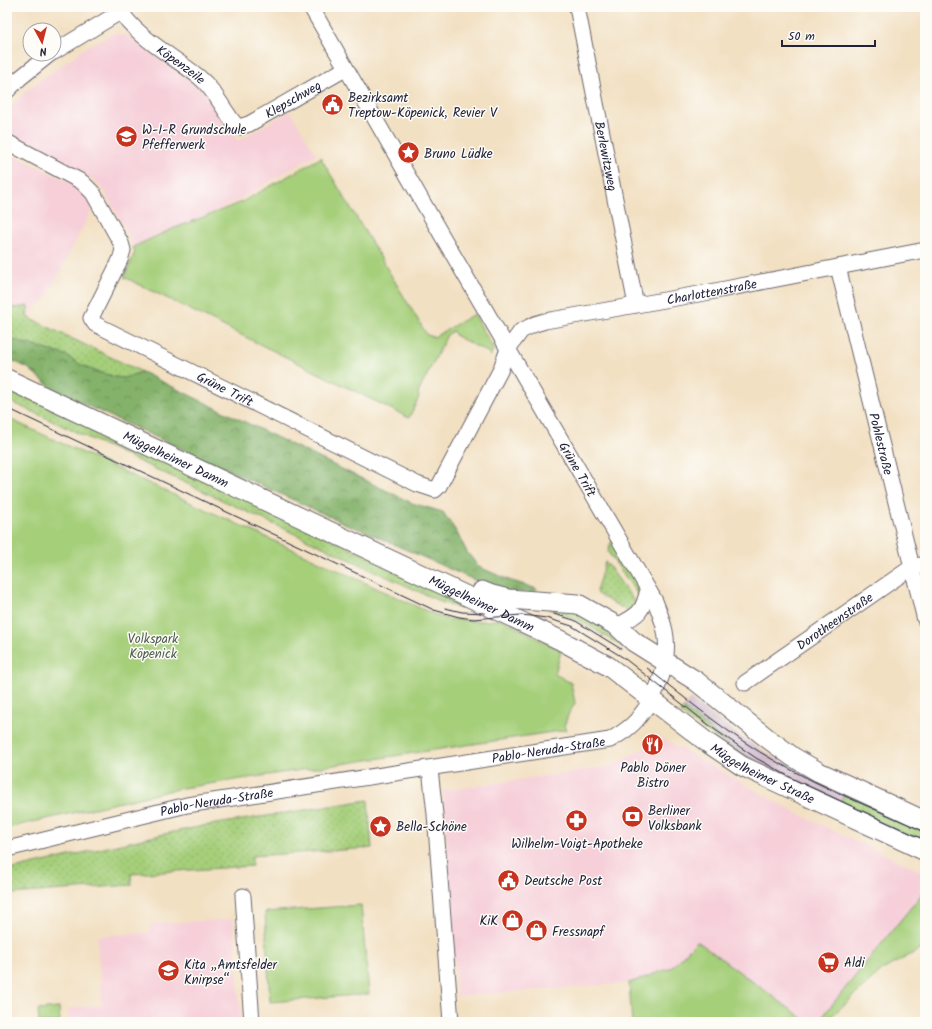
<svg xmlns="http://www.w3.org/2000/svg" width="932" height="1029" font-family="Kalam,sans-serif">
<defs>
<pattern id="grass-dots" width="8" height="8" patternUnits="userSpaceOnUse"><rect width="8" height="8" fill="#a6cf7a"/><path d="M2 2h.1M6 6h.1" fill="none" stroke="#8fb16a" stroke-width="1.8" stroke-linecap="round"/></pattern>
<pattern id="forest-crowns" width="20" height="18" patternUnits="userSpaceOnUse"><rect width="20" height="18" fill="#84b26a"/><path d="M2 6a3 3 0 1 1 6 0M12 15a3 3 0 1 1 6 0" fill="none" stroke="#6c9058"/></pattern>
</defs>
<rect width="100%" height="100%" fill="#fdfcf7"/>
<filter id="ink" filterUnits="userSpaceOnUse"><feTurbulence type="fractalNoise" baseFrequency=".025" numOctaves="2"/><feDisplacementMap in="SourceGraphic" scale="8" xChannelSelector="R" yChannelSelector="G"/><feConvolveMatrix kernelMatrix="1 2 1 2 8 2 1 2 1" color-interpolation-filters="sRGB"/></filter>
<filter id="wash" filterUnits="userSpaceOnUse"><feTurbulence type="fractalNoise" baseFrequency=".012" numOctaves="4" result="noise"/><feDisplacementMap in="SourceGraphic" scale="16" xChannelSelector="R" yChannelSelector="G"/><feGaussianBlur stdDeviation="0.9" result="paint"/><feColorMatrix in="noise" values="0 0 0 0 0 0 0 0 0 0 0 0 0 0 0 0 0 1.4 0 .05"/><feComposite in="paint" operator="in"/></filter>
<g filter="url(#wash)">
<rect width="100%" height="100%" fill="#f2e0c2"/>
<g fill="#f6cfd9">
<path d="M115,33L128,36L202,90L238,141L290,111L316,154L235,202L133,247L128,233L103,190L95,181L85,174L7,131V111L27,90L88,46Z"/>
<path d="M7,152L81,188L94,205L47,297L27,317L7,307Z"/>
<path d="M662,738L796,813L925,873V890L818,1022H808L697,941L671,968L629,983L457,996L443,791L612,766Z"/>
<path d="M233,919L241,1022H69L68,1008L102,1005L97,936L149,933L150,924Z"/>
</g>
<path fill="#d1bdcb" d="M690,699L740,736L778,760L784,764L787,760L846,791L840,804L771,772L733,748L683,708Z"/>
<g fill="url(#grass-dots)" stroke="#64785a">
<path d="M7,304L15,308L28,306L27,317L142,372L124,378L115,377L95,371L81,365L65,355L7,338Z"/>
<path d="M7,388L481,609L458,608L441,602L7,400Z"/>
<path d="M614,540L640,583V598L608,552L611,542Z"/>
<path d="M605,562H606L637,605L629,612L597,594L596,591Z"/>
<path d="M548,609H572L628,641L624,648C600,632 576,617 548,609Z"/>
<path d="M683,708L733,748L772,771L759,767L680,713Z"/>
<path d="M846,791L925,827V843L840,804Z"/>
<path d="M368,800L372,848L252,856V866L131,874L132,885L11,894L9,870L164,834L203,826Z"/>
</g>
<path fill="url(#forest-crowns)" stroke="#536a52" d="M7,338L65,355L81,365L95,371L115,377L124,378L142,372L412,503L443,512L457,533L467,552L479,567L509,580L537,589L534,593L499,591L362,530L350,526L66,396L54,390L28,368L7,358Z"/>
<g fill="#a6cf7a" stroke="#64785a">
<path d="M322,157V160L427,335L434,337L474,314L492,346L493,350L490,357L489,353L456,336L453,331L447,335L418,393L419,397L409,418L124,277L135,252L133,247L170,230L242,202Z"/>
<path d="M7,418L433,614L447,619L474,621H488L502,619L561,651L555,674L571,683L575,703L569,713L564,726L566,730L182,788L7,828Z"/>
<path d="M925,890V947L884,969L825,1022H818Z"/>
<path d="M361,905L369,994L270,1002L265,912Z"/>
<path d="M697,941L808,1022H632L629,983L671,968Z"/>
<path d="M59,1008L60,1022H39L38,1010Z"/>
</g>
</g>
<g filter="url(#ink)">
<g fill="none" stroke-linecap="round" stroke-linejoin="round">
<defs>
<g id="minor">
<path id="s1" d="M118,7C136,38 172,55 199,77C214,89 223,109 235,124L239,127L249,124L345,69"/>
<path id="s2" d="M577,7L636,305"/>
<path d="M54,52L120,12"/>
<path d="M7,91L20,78L50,54"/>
<path id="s3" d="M7,142L82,182L93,193L121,243L123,250L120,260L91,318L95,324L417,484L435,490L439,486L500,371L508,349L521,331L535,324L545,321L710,292L925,250"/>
<path id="s4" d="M838,267L925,620"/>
<path d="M617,626C638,615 643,613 648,589"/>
<path id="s5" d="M745,683L912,567L925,564"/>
<path d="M430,769L435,814L451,1022"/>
<path id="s6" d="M7,849L187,805L610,740C620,734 632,727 639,717C658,694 671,661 665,631C663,621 659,611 655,601L441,234L311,7"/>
<path d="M243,896L252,1022"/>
</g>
<g id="major">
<path id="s7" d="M7,379L560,640L608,666L708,743L742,766L925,851"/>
<path d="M482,591L492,595L508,599L578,604L617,626L634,642L696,681L767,738L793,757L819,772L925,821"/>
</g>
</defs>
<use href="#minor" stroke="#6b646a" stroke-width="17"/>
<use href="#major" stroke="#6b646a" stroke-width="21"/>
<use href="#minor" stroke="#fff" stroke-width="15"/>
<use href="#major" stroke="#fff" stroke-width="19"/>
<g stroke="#22223b" stroke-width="1">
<path d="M7,408L434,610L459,617L473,619L521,615L531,616L546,618L572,626L624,658L714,729L756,758L797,781L925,840"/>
<path d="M445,608L462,612L485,613"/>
<path d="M554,614L574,620L621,649"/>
<path d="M647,668C689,701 730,736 777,762C824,789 876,809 925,832"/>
</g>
</g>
</g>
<defs>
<symbol id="civic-disc" viewBox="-11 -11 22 22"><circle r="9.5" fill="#c8321e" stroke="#fdfcf7"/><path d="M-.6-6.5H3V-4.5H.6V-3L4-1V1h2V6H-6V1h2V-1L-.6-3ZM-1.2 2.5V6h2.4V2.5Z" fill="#fff"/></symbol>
<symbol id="school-disc" viewBox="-11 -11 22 22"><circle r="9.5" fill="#c8321e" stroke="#fdfcf7"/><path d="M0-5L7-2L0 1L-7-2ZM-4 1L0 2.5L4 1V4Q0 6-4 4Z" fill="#fff"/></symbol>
<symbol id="sight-disc" viewBox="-11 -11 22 22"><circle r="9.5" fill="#c8321e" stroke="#fdfcf7"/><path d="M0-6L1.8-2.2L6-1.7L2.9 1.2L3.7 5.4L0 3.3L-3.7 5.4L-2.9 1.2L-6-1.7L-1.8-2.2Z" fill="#fff"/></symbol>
<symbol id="restaurant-disc" viewBox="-11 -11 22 22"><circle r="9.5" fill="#c8321e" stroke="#fdfcf7"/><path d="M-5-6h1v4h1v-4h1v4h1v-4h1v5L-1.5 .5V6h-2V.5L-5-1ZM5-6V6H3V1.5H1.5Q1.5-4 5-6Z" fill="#fff"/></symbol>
<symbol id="bank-disc" viewBox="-11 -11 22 22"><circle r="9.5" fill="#c8321e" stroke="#fdfcf7"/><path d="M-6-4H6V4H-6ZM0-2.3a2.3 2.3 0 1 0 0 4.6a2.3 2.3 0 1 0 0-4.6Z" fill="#fff"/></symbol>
<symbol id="pharmacy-disc" viewBox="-11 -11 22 22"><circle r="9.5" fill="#c8321e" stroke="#fdfcf7"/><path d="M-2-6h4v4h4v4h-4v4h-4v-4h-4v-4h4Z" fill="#fff"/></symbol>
<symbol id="shop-disc" viewBox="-11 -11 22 22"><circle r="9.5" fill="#c8321e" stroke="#fdfcf7"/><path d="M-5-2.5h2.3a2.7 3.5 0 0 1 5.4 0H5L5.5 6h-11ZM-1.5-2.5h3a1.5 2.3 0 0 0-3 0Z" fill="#fff"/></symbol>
<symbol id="supermarket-disc" viewBox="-11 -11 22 22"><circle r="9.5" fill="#c8321e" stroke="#fdfcf7"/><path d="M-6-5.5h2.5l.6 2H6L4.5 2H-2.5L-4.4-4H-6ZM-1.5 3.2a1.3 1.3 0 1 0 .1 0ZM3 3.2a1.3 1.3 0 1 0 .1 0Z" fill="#fff"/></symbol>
</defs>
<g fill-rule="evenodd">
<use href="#civic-disc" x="320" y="92" width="25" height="25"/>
<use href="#school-disc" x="114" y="124" width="25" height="25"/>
<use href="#sight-disc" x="396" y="140" width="25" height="25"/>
<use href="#restaurant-disc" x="640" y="732" width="25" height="25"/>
<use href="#bank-disc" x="620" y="804" width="25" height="25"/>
<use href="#pharmacy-disc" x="564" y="808" width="25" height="25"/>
<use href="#sight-disc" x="368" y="814" width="25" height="25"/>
<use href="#civic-disc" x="496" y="868" width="25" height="25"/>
<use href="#shop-disc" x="500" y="908" width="25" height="25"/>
<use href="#shop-disc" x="524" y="918" width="25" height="25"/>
<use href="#supermarket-disc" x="816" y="950" width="25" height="25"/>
<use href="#school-disc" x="156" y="958" width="25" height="25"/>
</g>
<g text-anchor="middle" stroke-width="3" stroke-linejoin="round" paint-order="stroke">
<g font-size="13" fill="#22223b" stroke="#fdfcf7">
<text dy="5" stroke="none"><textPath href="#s1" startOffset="86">Köpenzeile</textPath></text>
<text dy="5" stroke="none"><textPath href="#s1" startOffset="233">Klepschweg</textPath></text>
<text dy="5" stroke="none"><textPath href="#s2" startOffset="152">Berlewitzweg</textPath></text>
<text dy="5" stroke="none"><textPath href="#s3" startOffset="1003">Charlottenstraße</textPath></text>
<text dy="5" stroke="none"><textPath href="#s3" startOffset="393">Grüne Trift</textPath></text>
<text dy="5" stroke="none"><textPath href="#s4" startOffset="182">Pohlestraße</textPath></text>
<text dy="5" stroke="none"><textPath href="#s7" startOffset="187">Müggelheimer Damm</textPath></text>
<text transform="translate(578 469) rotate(60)" y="5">Grüne Trift</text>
<text dy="5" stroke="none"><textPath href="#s7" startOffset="525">Müggelheimer Damm</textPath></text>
<text dy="5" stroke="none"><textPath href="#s5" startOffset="109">Dorotheenstraße</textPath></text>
<text dy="5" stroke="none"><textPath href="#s6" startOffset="551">Pablo-Neruda-Straße</textPath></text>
<text dy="5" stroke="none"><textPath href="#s7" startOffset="855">Müggelheimer Straße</textPath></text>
<text dy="5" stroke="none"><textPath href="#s6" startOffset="215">Pablo-Neruda-Straße</textPath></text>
</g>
<g font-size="13" fill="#22223b" stroke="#fdfcf7" text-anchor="start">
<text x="348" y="102">Bezirksamt<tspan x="348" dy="15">Treptow-Köpenick, Revier V</tspan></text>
<text x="142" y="134">W-I-R Grundschule<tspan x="142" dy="15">Pfefferwerk</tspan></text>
<text x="424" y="158">Bruno Lüdke</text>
<text x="653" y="772" text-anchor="middle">Pablo Döner<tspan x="653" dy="15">Bistro</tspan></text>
<text x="648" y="815">Berliner<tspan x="648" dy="15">Volksbank</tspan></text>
<text x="396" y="831">Bella-Schöne</text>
<text x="577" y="848" text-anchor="middle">Wilhelm-Voigt-Apotheke</text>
<text x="524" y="885">Deutsche Post</text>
<text x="498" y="925" text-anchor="end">KiK</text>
<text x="552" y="936">Fressnapf</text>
<text x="844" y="967">Aldi</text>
<text x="184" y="969">Kita „Amtsfelder<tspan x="184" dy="15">Knirpse“</tspan></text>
</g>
<g font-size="13" fill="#505f51" stroke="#fdfcf7">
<text x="153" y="643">Volkspark<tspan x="153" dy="15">Köpenick</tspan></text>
</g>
</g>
<rect width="932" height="1029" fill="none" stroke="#fdfcf7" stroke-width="24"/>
<g transform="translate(42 42) rotate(173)"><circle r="19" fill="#fdfcf7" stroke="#a5a5ac"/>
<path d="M0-3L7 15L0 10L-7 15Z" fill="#c8321e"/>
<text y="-6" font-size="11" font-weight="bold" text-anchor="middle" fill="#22223b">N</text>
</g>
<path d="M782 40v6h93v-6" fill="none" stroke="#22223b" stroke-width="2"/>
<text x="788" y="40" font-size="12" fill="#22223b" stroke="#fdfcf7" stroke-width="3" paint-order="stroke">50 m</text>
</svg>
